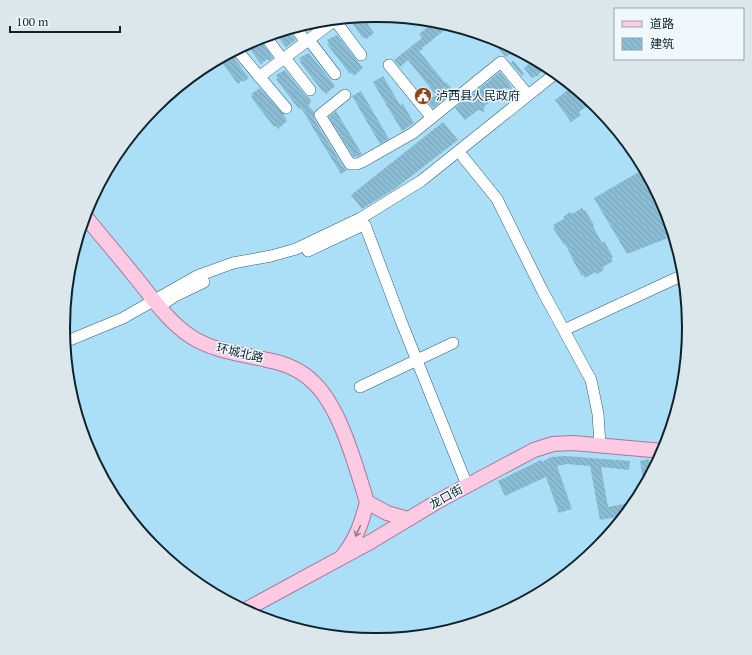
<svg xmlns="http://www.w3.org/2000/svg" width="752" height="655" font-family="'PT Serif','Noto Sans SC',serif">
<defs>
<pattern id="building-back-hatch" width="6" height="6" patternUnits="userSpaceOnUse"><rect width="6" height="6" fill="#8abcd4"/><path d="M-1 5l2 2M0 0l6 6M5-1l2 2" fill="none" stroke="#76a1b6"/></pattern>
</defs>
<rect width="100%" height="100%" fill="#abdef7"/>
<g fill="url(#building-back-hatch)">
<path d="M362,16L374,33L366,39L364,37L363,38L348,18Z"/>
<path d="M435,21L451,25L422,48L423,49L419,51L445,83L446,82L454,91L433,108L427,101L436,95L408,60L400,67L394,60L422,38L419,34Z"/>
<path d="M288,29L296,40L286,47L275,33Z"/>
<path d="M337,35L363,68L354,76L352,73L350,74L327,44L329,43L327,40Z"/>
<path d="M488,37L496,39L511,47L514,51L506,57Z"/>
<path d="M259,38L273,58L269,61L267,59L261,64L246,44Z"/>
<path d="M230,53L249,78L243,82L242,80L238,84L219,59Z"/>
<path d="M309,53L335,86L326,94L324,91L323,92L300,62L301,61L299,58Z"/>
<path d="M513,60L524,74L522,76L511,63Z"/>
<path d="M534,60L547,66L536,77L535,76L532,78L524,68Z"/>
<path d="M285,70L304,94L310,99L311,103L308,105L314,112V119L344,168L347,170L341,174L307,118H308L301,108L299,109L276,79L278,78L276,75Z"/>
<path d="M500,72L511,86L512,90L507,88L499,94L496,100L490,101L484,107V112L478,110L465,120L455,108Z"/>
<path d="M383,76L400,105L403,104L414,123L402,131L373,82Z"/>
<path d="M573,86L592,102L579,112L581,115L571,122L555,100Z"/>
<path d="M260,88L283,114L287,121L278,129L276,126L274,127L251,97L253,96L251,94Z"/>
<path d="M361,91L389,139L380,144L352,96Z"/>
<path d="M336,111L362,154L359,156L354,157L329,117Z"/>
<path d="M443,122L458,140L396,188L362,209L351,195Z"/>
<path d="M644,169L665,208L673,236L627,254L594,198Z"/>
<path d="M582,208L584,211L585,210L594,225L593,226L595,230L602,243L604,241L613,257L611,258L613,261L603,267L604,270L597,274L596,272L585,278L583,275L582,276L572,259H573L565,244L564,245L553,228L555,227L553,225L564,219L563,217L570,212L572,214Z"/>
<path d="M565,456L630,461L629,470L601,467L608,507L635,502L624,516L600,520L590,466L567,464L557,466L572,509L559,513L546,477L505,496L498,481L541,460L542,462L551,457Z"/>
<path d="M649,459L651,472L644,485L640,461Z"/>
</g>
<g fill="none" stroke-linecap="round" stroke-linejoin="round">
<defs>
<g id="minor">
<path d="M334,19L361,55"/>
<path d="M295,27L306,42"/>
<path d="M265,36L283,60"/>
<path d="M309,40L335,74"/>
<path d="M236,49L286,108"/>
<path d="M285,58L310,90"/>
<path d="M389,65L432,118"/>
<path d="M259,77L335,20"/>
<path d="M345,95L320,115L350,164H357L362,162L413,133L501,62L528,95"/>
<path d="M463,157L497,199L543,292L591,380L598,414L600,445"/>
<path d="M365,225L401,321L467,485"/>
<path d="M308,251L361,226"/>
<path d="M159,307L175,296L204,282"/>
<path d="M564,330L683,275"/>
<path d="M65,342L123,318L197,276L233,263L271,256L296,249L361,218L421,181L556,73"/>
<path d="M360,387L453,343"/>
</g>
<g id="major">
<path d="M85,216C102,237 120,258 137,279C153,299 168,321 190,336C212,351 242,354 267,360C284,363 301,370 313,382C340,406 356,467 367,502"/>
<path d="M367,502L387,513L408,519"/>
<path d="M344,554C357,538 362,521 367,502"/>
<path d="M245,610L372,541L440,500L534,450L553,444L573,443L663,451"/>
</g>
</defs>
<use href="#minor" stroke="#306075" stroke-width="12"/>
<use href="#major" stroke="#a97997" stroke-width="16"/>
<use href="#minor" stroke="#fff" stroke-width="11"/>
<use href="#major" stroke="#fdcae3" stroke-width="14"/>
</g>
<defs><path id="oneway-shaft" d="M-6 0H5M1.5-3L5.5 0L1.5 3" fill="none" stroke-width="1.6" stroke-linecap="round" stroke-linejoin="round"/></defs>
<use stroke="#927f91" href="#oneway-shaft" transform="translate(358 531) rotate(114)"/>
<defs>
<symbol id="civic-disc" viewBox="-11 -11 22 22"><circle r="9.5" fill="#8b461c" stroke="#eef8fd"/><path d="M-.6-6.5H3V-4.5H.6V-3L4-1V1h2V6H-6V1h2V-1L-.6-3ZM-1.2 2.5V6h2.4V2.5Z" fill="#fff"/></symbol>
</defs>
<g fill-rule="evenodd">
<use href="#civic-disc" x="413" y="86" width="20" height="20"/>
</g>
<g text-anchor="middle" stroke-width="3" stroke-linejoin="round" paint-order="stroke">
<g font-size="12" fill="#0f232c" stroke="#eef8fd" text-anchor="start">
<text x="436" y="100">泸西县人民政府</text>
</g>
<g font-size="12" fill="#0f232c" stroke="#eef8fd">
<text transform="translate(240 353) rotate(13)" y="4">环城北路</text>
<text transform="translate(446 497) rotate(-29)" y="4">龙口街</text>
</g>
</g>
<path d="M0 0H752V655H0ZM375 22H377A305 305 0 0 1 682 327V328A305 305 0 0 1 377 633H375A305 305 0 0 1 70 328V327A305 305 0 0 1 375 22Z" fill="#dce7ec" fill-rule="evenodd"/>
<path fill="none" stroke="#0f232c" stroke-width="2" d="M375 22H377A305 305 0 0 1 682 327V328A305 305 0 0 1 377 633H375A305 305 0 0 1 70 328V327A305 305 0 0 1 375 22Z"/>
<rect x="614" y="8" width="130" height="52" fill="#eef8fd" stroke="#95a3a9"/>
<rect x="622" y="21" width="20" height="6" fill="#fdcae3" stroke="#95a3a9"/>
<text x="650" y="28" font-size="12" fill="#0f232c">道路</text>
<rect x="622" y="38" width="20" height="12" fill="url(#building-back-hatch)" stroke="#95a3a9"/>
<text x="650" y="48" font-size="12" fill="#0f232c">建筑</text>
<path d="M10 26v6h110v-6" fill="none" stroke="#0f232c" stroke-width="2"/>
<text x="16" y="26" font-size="12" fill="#0f232c" stroke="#eef8fd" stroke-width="3" paint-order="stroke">100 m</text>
</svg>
